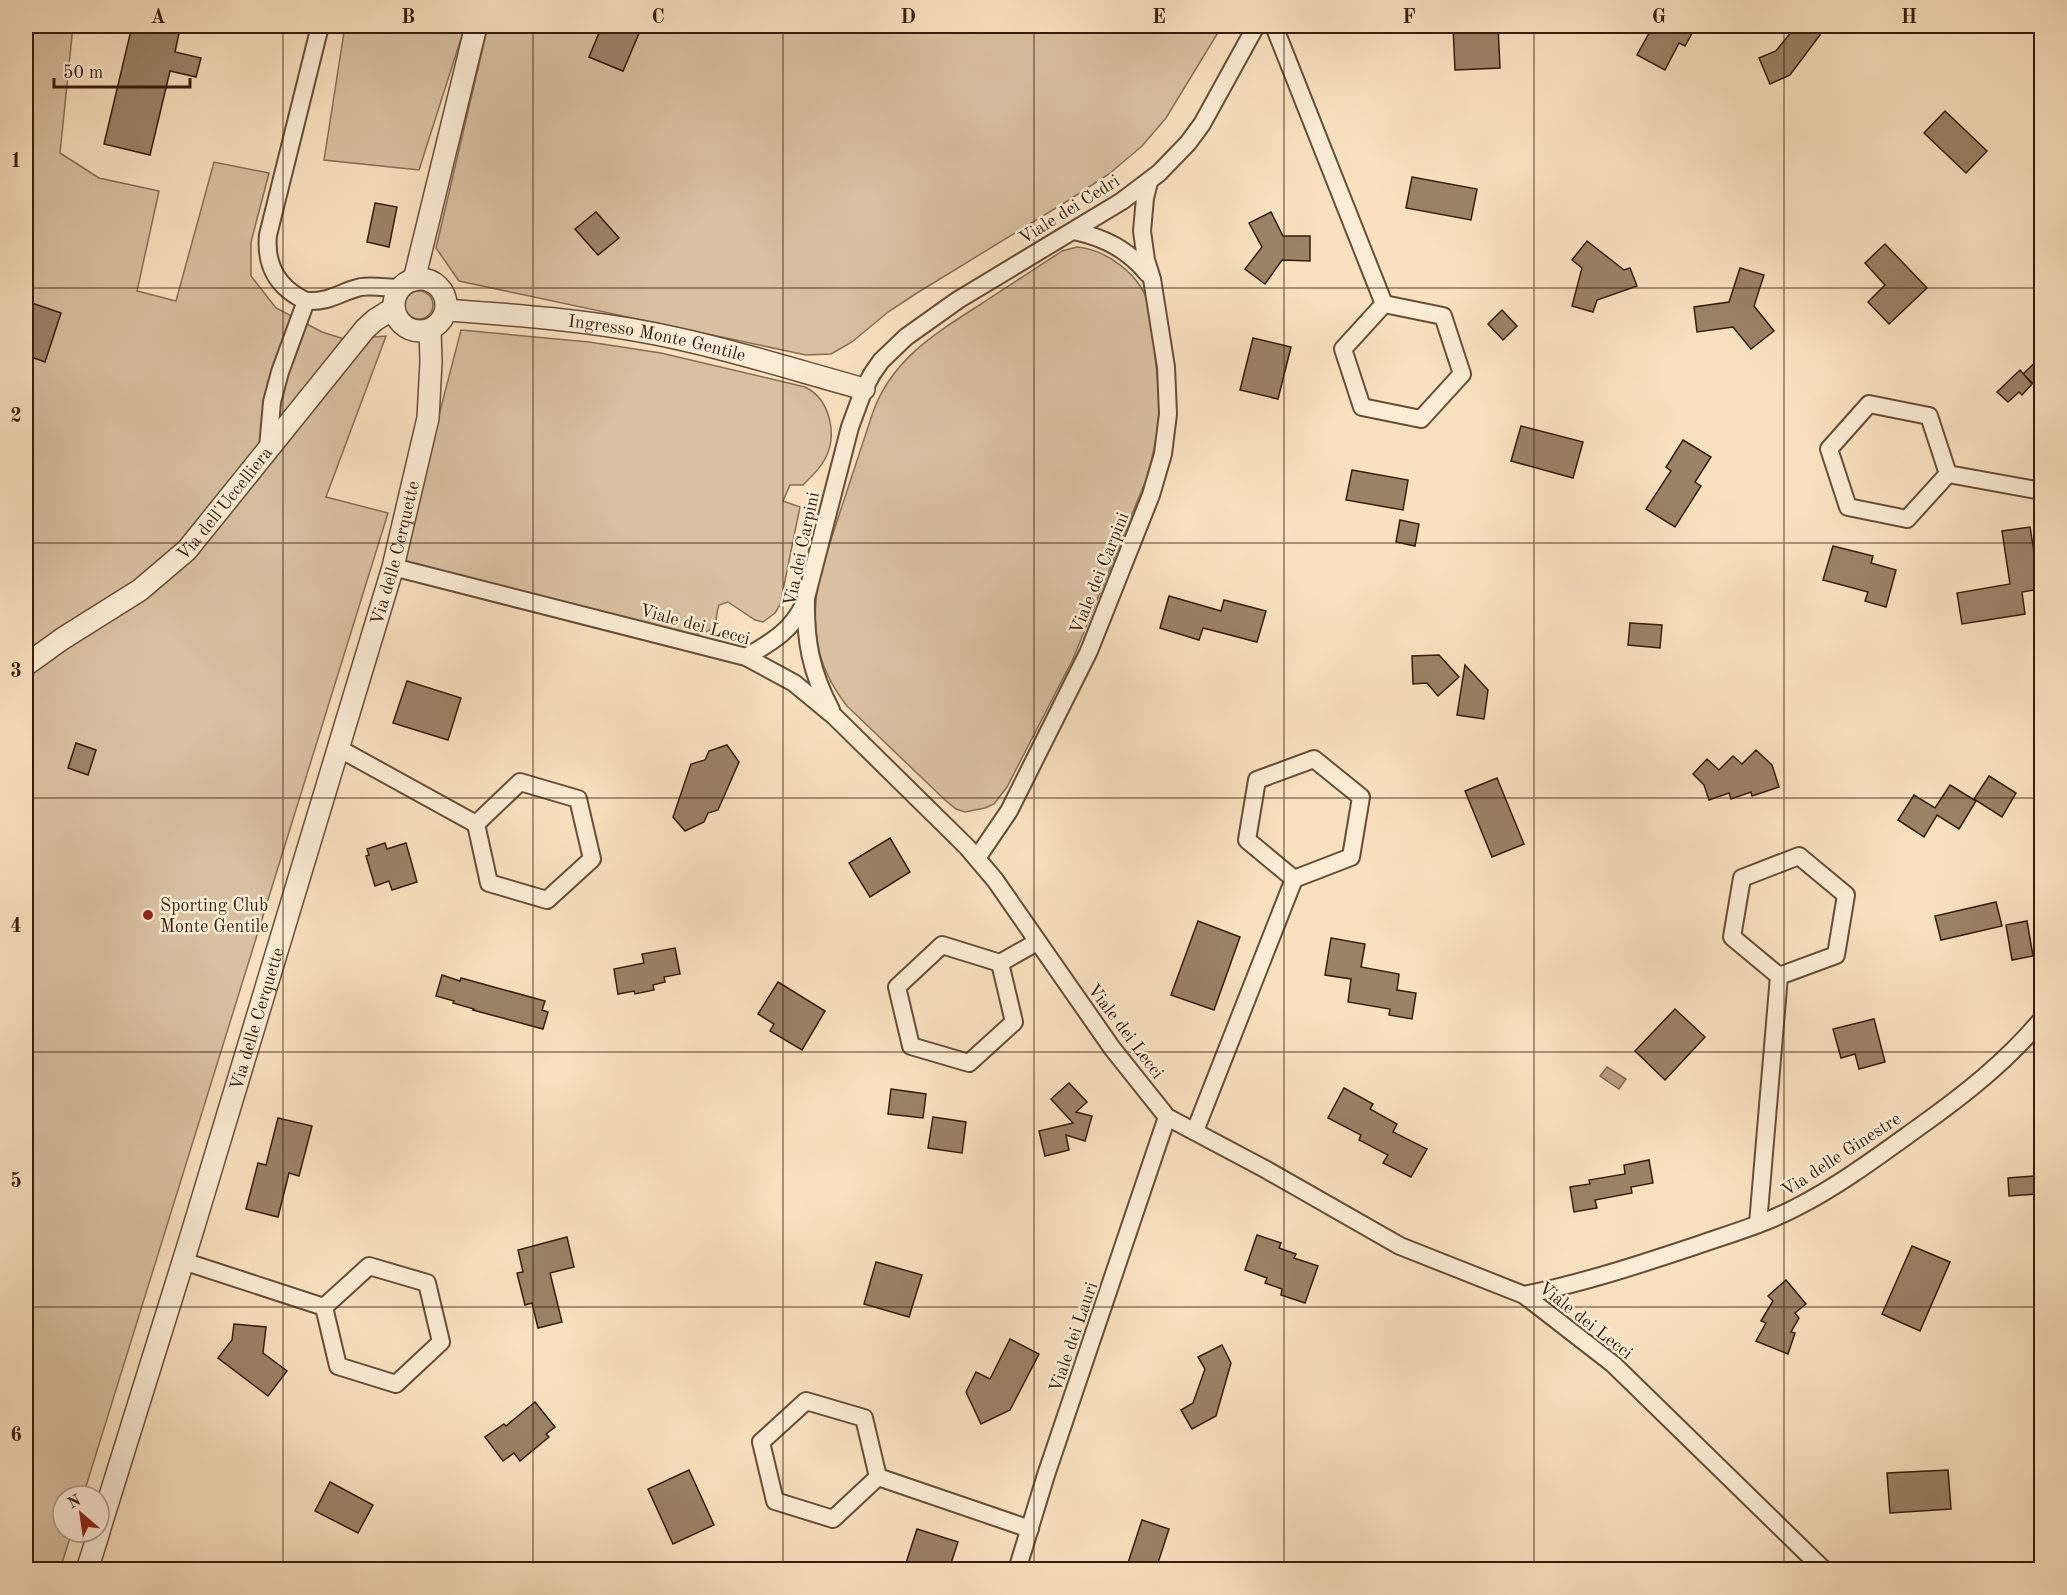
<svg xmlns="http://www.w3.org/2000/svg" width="2067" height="1595" font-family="'Old Standard TT',serif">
<rect width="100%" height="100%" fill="#f9e1bf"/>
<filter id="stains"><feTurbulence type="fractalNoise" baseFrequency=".00333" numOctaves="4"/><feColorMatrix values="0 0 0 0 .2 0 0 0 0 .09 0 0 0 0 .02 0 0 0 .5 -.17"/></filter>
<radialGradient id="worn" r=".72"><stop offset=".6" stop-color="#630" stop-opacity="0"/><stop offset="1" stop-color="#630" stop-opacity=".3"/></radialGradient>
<g fill="#d8c0a0" stroke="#876e54" stroke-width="1.5" fill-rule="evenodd">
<path d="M26,26H73L60,153L99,178L159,191L137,291L176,301L214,162L269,173L251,242V276L276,308L322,332L344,339L386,336L326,497L388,513L83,1496H63V1532H72L60,1569H35L26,1559Z"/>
<path d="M345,26H465L419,170L324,160Z"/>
<path d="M488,26H602L589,57L623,71L642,26H1222L1166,118L1142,146L1109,174L1069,200L917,293L888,312L852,342L831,354L806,355L459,281L436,248ZM596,212L618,238L598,255L576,229Z"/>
<path d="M1077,247C1108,250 1140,275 1149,305C1153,321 1154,339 1155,356C1157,373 1160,390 1159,407C1159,432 1153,456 1146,480L1073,659L1007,787L994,804L985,808L965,812L956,809L945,800L847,706C814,664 810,624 820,573L873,412C892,359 936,333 981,304C1008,286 1035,269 1062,251Z"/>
<circle cx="419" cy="305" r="14"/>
<path d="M461,330L589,342L661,353L805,387C830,399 838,435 825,459C820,469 811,477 803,485H790L783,501L800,507L780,605L775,613L763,622L755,620L728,602L719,605C717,610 717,614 716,620C715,633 699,634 688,635L401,562Z"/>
</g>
<path fill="#b79e81" stroke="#836a51" stroke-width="1.5" d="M1607,1067L1626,1079L1619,1089L1600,1076Z"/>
<g fill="#9b8367" stroke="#361d08" stroke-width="1.5">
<path d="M132,26H166L165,30L179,33L175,52L201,58L196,77L170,71L150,155L104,144Z"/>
<path d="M602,26H642L623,71L589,57Z"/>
<path d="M1453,26H1498L1500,68L1455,70Z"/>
<path d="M1653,26H1696L1685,46L1679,43L1665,70L1637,55Z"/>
<path d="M1796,26H1821L1820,35L1790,75L1770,84L1759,58L1776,51Z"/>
<path d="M1945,111L1987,151L1966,173L1924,133Z"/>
<path d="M1412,177L1477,189L1471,220L1406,208Z"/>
<path d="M375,203L397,207L389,247L367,242Z"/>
<path d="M596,212L619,238L598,255L575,229Z"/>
<path d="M1271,212L1283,236H1310V261L1282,260L1265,284L1245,269L1262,247L1249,223Z"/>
<path d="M1587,241L1624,270L1630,268L1637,286L1597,300L1593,312L1572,306L1582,268L1572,260Z"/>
<path d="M1885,244L1927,288L1889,324L1868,302L1885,285L1865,263Z"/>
<path d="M1740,268L1764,275L1754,306L1774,331L1751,349L1733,327L1697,332L1694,307L1729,302Z"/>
<path d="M26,301L61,313L45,362L26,355Z"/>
<path d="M1502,310L1517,326L1503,340L1488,324Z"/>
<path d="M1253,338L1291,347L1278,399L1240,390Z"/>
<path d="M2042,356V392L2023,374Z"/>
<path d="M2020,370L2032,384L2022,395L2019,392L2008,402L1997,392Z"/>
<path d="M1521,426L1583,442L1573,478L1511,461Z"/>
<path d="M1683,440L1711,457L1695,482L1701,486L1675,527L1646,509L1671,471L1666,467Z"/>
<path d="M1352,470L1408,480L1403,510L1346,500Z"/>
<path d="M1400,520L1419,524L1415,546L1396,542Z"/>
<path d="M2030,527L2040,589L2022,592L2025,614L1962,624L1957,593L2010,584L2002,531Z"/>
<path d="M1833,546L1873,556L1871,563L1896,570L1886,607L1865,601L1868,592L1823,580Z"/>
<path d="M1169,596L1221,611L1224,600L1266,611L1257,642L1203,628L1199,640L1160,628Z"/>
<path d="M1630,623L1662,625L1660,648L1628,645Z"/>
<path d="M1439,655L1459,677L1438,696L1427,683L1413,684L1412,656Z"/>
<path d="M1465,665L1488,690L1484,719L1457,715Z"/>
<path d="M407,681L461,698L448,740L393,723Z"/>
<path d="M76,743L96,750L88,775L68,768Z"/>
<path d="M727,745L739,762L718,810L708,813L704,822L685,831L673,817L691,764L705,760L709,751Z"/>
<path d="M1756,750L1772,765L1779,787L1752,796L1751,792L1731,799L1729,793L1709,800L1704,785L1693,774L1707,759L1719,770L1733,756L1742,764Z"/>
<path d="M1989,776L2016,793L2002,817L1974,799Z"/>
<path d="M1497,778L1524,844L1492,857L1465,791Z"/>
<path d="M1950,785L1976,801L1959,829L1937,815L1924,837L1898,820L1914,795L1935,808Z"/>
<path d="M890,838L910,872L870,897L849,863Z"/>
<path d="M385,843L387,849L406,843L417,882L392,890L389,881L375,886L366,856L369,855L367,849Z"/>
<path d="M1996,902L2002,926L1941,940L1935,916Z"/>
<path d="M1198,921L1240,937L1214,1010L1171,995Z"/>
<path d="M2027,921L2033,956L2012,960L2006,925Z"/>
<path d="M1331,938L1365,944L1361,967L1399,974L1397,990L1416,993L1412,1019L1389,1015L1390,1009L1348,1002L1351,979L1325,975Z"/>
<path d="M675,948L680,974L664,977L665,982L653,985L654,990L635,994L634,991L618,994L614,969L644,963L642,954Z"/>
<path d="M442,975L460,981L461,978L545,1001L542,1010L548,1012L543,1029L473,1010L474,1009L453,1003L454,1001L436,996Z"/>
<path d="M778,982L825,1011L802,1050L770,1031L774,1024L758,1014Z"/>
<path d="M1675,1009L1705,1037L1665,1080L1635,1051Z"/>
<path d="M1874,1019L1885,1062L1859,1069L1855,1054L1841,1058L1833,1029Z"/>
<path d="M1069,1083L1087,1102L1076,1112L1092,1116L1085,1141L1066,1135L1069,1150L1045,1156L1039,1131L1073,1123L1051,1099Z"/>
<path d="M1344,1088L1373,1104L1370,1109L1397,1124L1393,1132L1427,1149L1411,1177L1383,1163L1388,1155L1359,1140L1361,1135L1328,1118Z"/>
<path d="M891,1089L926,1094L923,1118L888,1114Z"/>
<path d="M933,1117L966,1122L962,1153L928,1148Z"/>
<path d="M278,1118L312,1126L299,1176L289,1173L278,1217L246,1209L258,1163L266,1165Z"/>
<path d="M1649,1160L1653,1183L1631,1187L1632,1193L1595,1200L1597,1208L1574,1212L1570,1187L1590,1184L1589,1180L1625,1174L1624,1165Z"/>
<path d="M2035,1176L2036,1194L2009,1196L2008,1178Z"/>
<path d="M1257,1235L1281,1243L1279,1248L1296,1254L1294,1258L1318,1266L1305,1303L1281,1295L1282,1289L1265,1283L1267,1278L1245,1270Z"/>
<path d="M567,1237L574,1267L550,1273L562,1322L538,1328L532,1303L525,1305L517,1273L523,1272L518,1250Z"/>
<path d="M1912,1246L1950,1262L1920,1331L1882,1314Z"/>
<path d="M876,1262L922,1275L909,1317L864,1304Z"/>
<path d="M1786,1280L1806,1304L1795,1313L1799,1318L1791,1332L1795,1333L1788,1354L1756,1341L1766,1323L1761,1321L1773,1301L1768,1296Z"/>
<path d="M234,1324L266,1327L263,1353L287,1371L268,1396L218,1358L232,1340Z"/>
<path d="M1010,1339L1039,1354L1010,1410L981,1424L966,1392L976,1372L990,1379Z"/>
<path d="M1222,1345L1231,1363L1216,1416L1192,1429L1181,1410L1193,1403L1205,1369L1198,1357Z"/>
<path d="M535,1402L555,1427L546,1434L549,1437L520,1461L514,1453L503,1461L485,1437L504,1424L506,1426Z"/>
<path d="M689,1470L714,1525L673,1544L648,1489Z"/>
<path d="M1948,1470L1951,1509L1890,1513L1887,1473Z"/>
<path d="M330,1482L373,1505L358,1533L315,1511Z"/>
<path d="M1142,1520L1169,1529L1156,1569H1126Z"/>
<path d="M917,1529L958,1542L949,1569H904Z"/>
</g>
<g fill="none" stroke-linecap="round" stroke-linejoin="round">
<defs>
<g id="minor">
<path d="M1274,26L1384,304"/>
<path d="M1074,231C1105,238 1127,249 1148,274"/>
<path d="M306,301C332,302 339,292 361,287C373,285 387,288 399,288"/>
<path d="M1384,304L1443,316L1462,374L1421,419L1362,407L1343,349Z"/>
<path d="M1869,404L1929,416L1948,474L1907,519L1848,507L1829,449Z"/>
<path d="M268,448L272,402L280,372L306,301C278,288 265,266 268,235L320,26"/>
<path d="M1948,474L2042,491"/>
<path d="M393,567L746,657L794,683L834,716L967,847L995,880L1112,1048L1167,1117L1265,1169L1400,1246L1524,1295L1613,1364L1824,1570"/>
<path d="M746,657C770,643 792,631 804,604"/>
<path d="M831,710C811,672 805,641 806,598L850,427L864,389L872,374L881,361L906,337L958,300L1122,201L1159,173L1188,143L1202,124L1256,26"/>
<path d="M338,748L476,824"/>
<path d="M1314,759L1361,797L1351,857L1294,879L1247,840L1257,780Z"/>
<path d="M520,782L578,799L592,859L547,900L489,883L476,824Z"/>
<path d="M1799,856L1846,895L1836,955L1779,976L1732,937L1742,878Z"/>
<path d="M977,858L1009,811L1089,651L1151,495L1163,454L1168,414L1166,367L1152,279L1146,260L1142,231L1145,198L1149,182"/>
<path d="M942,945L1000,963L1014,1022L969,1063L911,1046L897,987Z"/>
<path d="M1000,963L1037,942"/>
<path d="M1195,1131L1294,879"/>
<path d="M1758,1224L1779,976"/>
<path d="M183,1261L324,1307"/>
<path d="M369,1266L427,1283L441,1342L396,1384L338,1366L324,1307Z"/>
<path d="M1524,1295C1583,1283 1638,1265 1695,1246C1729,1234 1765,1224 1797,1207C1840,1185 1880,1155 1919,1127C1964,1095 2006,1062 2042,1019"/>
<path d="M806,1401L864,1418L878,1477L833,1519L775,1501L761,1442Z"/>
<path d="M878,1477L1030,1529"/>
<path d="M1017,1570L1046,1475L1167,1117"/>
</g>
<g id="tertiary">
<circle cx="420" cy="305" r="26"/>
<path d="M414,280L476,26"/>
<path id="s1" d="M446,310C516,315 587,320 656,334C726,348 795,370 864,389"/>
<path id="s2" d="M26,665L62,639L140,590L187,550L365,329L375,320L394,308"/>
<path id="s3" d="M99,1531L191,1236L393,567L428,418L431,362L430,330"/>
<path d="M87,1570L99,1532"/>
</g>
</defs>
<use href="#minor" stroke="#674e36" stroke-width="20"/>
<use href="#tertiary" stroke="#674e36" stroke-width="24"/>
<use href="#minor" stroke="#fbecd5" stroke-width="16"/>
<use href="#tertiary" stroke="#fbecd5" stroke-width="21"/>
</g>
<path fill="none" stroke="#361d08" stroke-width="1.5" stroke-opacity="0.55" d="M283,26V1570M533,26V1570M783,26V1570M1034,26V1570M1284,26V1570M1534,26V1570M1784,26V1570M26,288H2042M26,543H2042M26,798H2042M26,1052H2042M26,1307H2042"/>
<circle fill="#8f2418" stroke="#fbecd5" stroke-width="2" cx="148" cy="915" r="6"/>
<g text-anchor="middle" stroke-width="5" stroke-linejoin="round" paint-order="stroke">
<g font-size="18" fill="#361d08" stroke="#fbecd5">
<text transform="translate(1069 209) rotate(-32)" y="6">Viale dei Cedri</text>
<text dy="6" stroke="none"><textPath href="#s1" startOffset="213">Ingresso Monte Gentile</textPath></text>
<text dy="6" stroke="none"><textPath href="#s2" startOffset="258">Via dell'Uccelliera</textPath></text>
<text transform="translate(801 549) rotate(-78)" y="6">Via dei Carpini</text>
<text dy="6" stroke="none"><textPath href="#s3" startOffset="1022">Via delle Cerquette</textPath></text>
<text transform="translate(1099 573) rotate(-68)" y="6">Viale dei Carpini</text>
<text transform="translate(695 624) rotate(15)" y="6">Viale dei Lecci</text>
<text dy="6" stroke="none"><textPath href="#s3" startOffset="536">Via delle Cerquette</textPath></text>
<text transform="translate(1126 1031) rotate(53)" y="6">Viale dei Lecci</text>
<text transform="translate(1841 1154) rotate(-33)" y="6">Via delle Ginestre</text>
<text transform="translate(1586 1320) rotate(38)" y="6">Viale dei Lecci</text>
<text transform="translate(1073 1337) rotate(-71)" y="6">Viale dei Lauri</text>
</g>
<g font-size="18" fill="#361d08" stroke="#fbecd5" text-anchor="start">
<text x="160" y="911">Sporting Club<tspan x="160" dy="21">Monte Gentile</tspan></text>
</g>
</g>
<rect width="2067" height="1595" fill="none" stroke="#f9e1bf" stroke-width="66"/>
<g transform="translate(81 1514) rotate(331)"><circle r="28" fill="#fbecd5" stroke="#ac9983" stroke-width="1.5"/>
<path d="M0-4.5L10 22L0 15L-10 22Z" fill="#8f2418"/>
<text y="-9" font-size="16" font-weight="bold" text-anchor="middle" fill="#361d08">N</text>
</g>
<path d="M54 78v9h136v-9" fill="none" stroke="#361d08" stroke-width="3"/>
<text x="63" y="78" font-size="18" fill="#361d08" stroke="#fbecd5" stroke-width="4.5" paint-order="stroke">50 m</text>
<rect x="33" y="33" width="2001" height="1529" fill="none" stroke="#361d08" stroke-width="2"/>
<g font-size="20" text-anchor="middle" font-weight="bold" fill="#361d08">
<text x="158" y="23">A</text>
<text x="408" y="23">B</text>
<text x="658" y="23">C</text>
<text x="908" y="23">D</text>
<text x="1159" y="23">E</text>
<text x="1409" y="23">F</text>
<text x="1659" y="23">G</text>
<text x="1909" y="23">H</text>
<text x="16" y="167">1</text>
<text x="16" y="422">2</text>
<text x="16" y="677">3</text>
<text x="16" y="932">4</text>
<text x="16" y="1187">5</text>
<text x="16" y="1441">6</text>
</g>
<rect width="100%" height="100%" filter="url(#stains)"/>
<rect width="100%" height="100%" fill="url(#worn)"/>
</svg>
